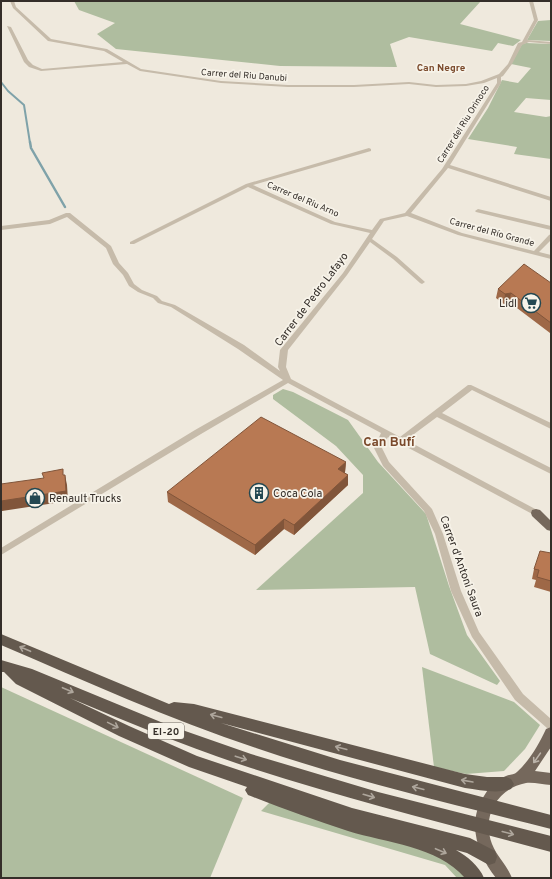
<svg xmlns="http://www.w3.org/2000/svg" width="552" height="879" font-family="Overpass,sans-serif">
<rect width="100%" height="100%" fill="#efe9dd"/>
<g fill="#afbd9f">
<path d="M74,1H481L460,24L521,40L513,46L498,43L492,51L409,37L390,44L397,67L280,66L116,49L97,34L115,23L79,10Z"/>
<path d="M551,20V41L527,40L538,21Z"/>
<path d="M526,43L551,44V100L526,98L514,112L546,117L551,116V159L514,154L517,147L468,139L488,108L502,80L518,83L531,68L511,64L522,44Z"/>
<path d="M283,389L293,392L348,420L378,462L426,514L449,586L467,635L500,681L497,685L430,654L415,587L256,590L363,493V475L336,446L273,399V395Z"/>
<path d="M422,667L514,702L540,725L525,749L504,771L466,774L434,767Z"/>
<path d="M1,687L243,798L210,878H1Z"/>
<path d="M270,802L436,853L470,878H457L445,865L261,811Z"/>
</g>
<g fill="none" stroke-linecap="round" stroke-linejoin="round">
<path stroke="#7fa2a9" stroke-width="2" d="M1,82L8,91L24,105L30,143"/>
<path stroke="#7fa2a9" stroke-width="2.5" d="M30,142L31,148L65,207"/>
<g fill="#c6bbaa" fill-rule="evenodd">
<path d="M10,1H14L16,7L51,39L107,49L141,69L221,81L288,85H354L409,82L436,85L466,84L481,81L499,74L508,64L518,43L522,42L534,20L529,1H533L538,20L527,40L551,42V44L529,42L522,45L512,64L503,76L501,77V83L450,165L551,197V201L448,168L411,213L462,233L534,251L549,235L551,234V240L539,252L551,255V259L458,235L407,216L384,221L372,239L397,257L425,282L422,284L420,283L393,259L370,242L347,275L288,350L286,367L291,379L400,437L468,385H471L551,423V429L472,390L442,413L551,468V474L437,417L406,440L539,511L540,513L539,515L536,516L388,437L382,448L389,462L432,509L443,534L461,591L479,632L523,694L551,719V730L547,728L515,700L472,637L451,591L435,534L424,511L383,466L374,448L381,433L288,383L201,434L1,555V548L195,430L283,380L238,349L171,307L158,303L153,298L138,292L129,286L123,275L113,264L106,248L67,217L50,224L1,230V226L49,220L66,213H70L111,246L119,263L128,273L134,284L142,290L157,296L162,301L175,305L244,345L280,371L278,367L280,350L343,273L370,233L331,224L248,187L134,244H130V242L246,184L369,148L371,149V151L253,185L335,222L372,230L380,219L405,213L442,169L497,83V78L484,83L466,86L436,87L409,84L354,87H288L221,83L140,71L127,64L41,71L29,67L24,62L7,26L11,27L28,60L33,65L42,69L123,62L104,51L48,41L13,8Z"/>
<path d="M478,209L551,226V230L476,212L475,211Z"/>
</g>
<g fill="#75685c" fill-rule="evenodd">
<path d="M536,509L540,510L551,521V531L547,530L532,516L531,513L532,510Z"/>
<path d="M551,727V747L535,771L551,773V785C543,785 534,782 526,783C498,788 481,816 492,844C497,857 507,865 512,878H496C478,855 466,823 484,796C486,793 488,789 491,786C495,782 501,778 506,776C510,774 514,775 517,772C530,760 539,744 546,729Z"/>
</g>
<g fill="#64594e" fill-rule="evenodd">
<path d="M1,634L169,704L174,702L194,704L465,774L487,777H506L511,779L514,784L511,789C497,794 480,790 465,788L221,723L340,760L551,815V829C452,804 353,781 256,748C169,719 85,681 1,645Z"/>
<path d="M1,660L32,669L168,725L251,754L378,792L551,836V852C451,825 350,800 251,768C189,748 130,723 70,698L129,726L197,756L352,808L470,838L495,851L497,857L495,863L489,865L467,853L456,850C467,856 479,866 484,878H465C437,846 387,843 348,831C314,820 281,808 248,795L245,790L247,787L189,767L119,736L16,684L4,672H1Z"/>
</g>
</g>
<g fill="#9e6847">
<path d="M551,283V332L550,333L509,302L504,304L496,298L498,289Z"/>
<path d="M346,462L345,472V473L348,475V485L294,535L284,529L255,555L168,502L167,492Z"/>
<path d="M551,553V592L534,587L536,580L532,579L534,569Z"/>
</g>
<g fill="#81553a">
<path d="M511,293L509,302L504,304L505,294Z"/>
<path d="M346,462L345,472L338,479V469Z"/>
<path d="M65,475L67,485L68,501L2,511L1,501Z"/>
<path d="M348,475V485L294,535V525Z"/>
<path d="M284,519V529L255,555V545Z"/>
</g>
<g fill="#b87953" stroke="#81553a">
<path d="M524,264L551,283V323L511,293L505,294L498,289Z"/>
<path d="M261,417L346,462L338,469L348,475L294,525L284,519L255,545L167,492Z"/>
<path d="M63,469V475H65L66,491L1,501V484L44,478L42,473Z"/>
<path d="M540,551L551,553V581L537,577L539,570L534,569Z"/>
</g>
<defs><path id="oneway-shaft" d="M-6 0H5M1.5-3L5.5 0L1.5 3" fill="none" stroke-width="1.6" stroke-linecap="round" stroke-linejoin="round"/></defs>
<g stroke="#aea69c">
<use href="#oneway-shaft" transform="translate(25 649) rotate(-157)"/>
<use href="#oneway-shaft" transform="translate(68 690) rotate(23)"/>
<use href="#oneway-shaft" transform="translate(216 716) rotate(-165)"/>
<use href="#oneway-shaft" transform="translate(113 725) rotate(26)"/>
<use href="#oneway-shaft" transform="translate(341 748) rotate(-165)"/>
<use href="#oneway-shaft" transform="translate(241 758) rotate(18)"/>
<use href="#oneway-shaft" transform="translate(467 781) rotate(-170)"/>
<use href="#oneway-shaft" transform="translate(418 788) rotate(-166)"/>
<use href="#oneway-shaft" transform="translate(369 796) rotate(16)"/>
<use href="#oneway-shaft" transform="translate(508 833) rotate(15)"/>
<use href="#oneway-shaft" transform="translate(441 851) rotate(23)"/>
</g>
<use stroke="#bcb4aa" href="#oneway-shaft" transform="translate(537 758) rotate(125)"/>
<defs>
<symbol id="supermarket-ring" viewBox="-11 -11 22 22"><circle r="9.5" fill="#f7f3e9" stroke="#234851" stroke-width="1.5"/><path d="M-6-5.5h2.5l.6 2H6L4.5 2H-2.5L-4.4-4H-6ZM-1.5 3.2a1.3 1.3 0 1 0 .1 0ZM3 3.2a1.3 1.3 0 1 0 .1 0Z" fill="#234851"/></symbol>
<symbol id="building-ring" viewBox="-11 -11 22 22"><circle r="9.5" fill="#f7f3e9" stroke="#234851" stroke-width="1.5"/><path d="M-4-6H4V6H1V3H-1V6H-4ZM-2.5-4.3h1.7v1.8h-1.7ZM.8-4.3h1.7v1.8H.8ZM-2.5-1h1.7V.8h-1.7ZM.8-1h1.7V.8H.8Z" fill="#234851"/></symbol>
<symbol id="shop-ring" viewBox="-11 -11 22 22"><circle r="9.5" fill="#f7f3e9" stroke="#234851" stroke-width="1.5"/><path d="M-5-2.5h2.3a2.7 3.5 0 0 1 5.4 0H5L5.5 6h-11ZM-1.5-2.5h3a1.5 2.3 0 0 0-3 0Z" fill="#234851"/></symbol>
</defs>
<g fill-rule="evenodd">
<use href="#supermarket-ring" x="520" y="292" width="22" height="22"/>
<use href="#building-ring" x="248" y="482" width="22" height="22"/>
<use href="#shop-ring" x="24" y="487" width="22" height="22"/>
</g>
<g text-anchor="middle" stroke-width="3.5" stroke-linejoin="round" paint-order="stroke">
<g font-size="9" fill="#342e29" stroke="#f7f3e9">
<text transform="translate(244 75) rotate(4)" y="3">Carrer del Riu Danubi</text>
<text transform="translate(463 124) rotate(-58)" y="3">Carrer del Riu Orinoco</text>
<text transform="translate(303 199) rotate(23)" y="3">Carrer del Riu Arno</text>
<text transform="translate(492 232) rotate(15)" y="3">Carrer del Río Grande</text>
</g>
<g font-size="10" font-weight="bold" fill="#7a492b" stroke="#f7f3e9">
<text x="441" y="71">Can Negre</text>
</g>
<rect fill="#f7f3e9" stroke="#6e6963" stroke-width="1" x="148" y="723" width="36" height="16" rx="3"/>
<g font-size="10" font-weight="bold" fill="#342e29">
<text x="166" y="735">EI-20</text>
</g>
<g font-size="11" fill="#342e29" stroke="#f7f3e9">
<text transform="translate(311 299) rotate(-53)" y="4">Carrer de Pedro Lafayo</text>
<text transform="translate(462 566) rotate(70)" y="4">Carrer d'Antoni Saura</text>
</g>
<g font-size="11" fill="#342e29" stroke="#f7f3e9" text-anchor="start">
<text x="517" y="307" text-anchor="end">Lidl</text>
<text x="273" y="497">Coca Cola</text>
<text x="49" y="502">Renault Trucks</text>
</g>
<g font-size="13" font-weight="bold" fill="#7a492b" stroke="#f7f3e9">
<text x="389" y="446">Can Bufí</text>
</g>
</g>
<rect width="552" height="879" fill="none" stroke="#342e29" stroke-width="4"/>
</svg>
